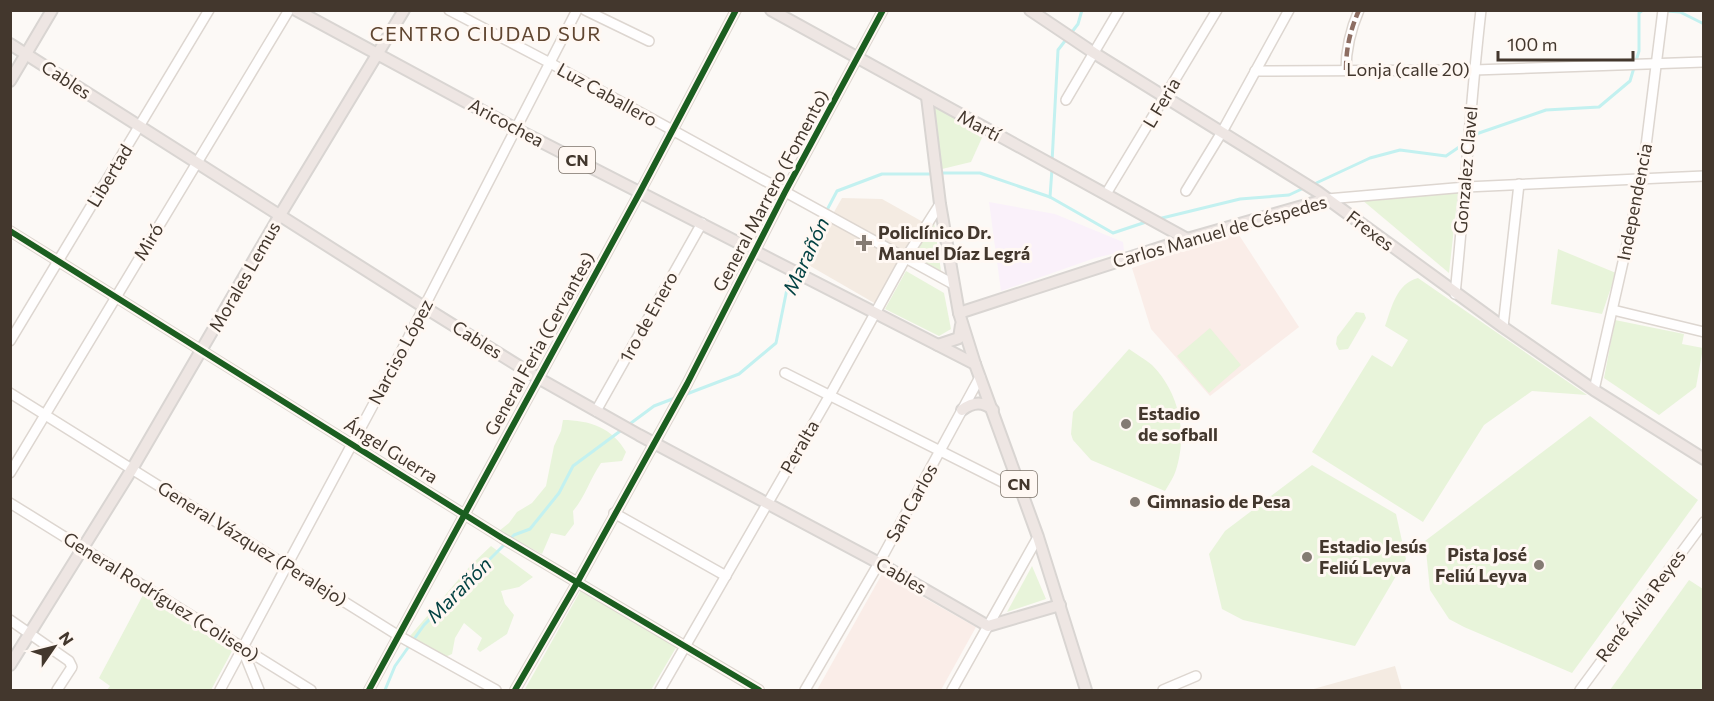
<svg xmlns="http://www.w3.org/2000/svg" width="1714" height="701" font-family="Commissioner,sans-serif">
<rect width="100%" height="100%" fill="#fcf9f6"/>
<g fill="#f4ebe2">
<path d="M842,198L882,199L923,222L876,304L805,263Z"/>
<path d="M1395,666L1402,690H1310Z"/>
</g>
<path fill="#faf1fa" d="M989,202L1055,214L1123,242L1124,251L1095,258L1001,291Z"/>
<g fill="#faede8">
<path d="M1237,232L1299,327L1210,396L1151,329L1132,268Z"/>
<path d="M882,574L976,627L941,690H817Z"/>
</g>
<g fill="#e8f4da">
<path d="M933,106L985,131L971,162L942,169Z"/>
<path d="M1458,192L1449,273L1361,199Z"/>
<path d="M934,222L941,271L912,256Z"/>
<path d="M1558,249L1616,273L1602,314L1551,304Z"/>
<path d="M906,271L944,293L951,329L939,336L885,309Z"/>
<path d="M1418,278L1587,395L1532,391L1484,425L1423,522L1312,452L1372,355L1392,367L1408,340L1385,326C1392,307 1396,284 1418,278Z"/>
<path d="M1356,312L1364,313L1366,318L1348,349L1339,350L1336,344L1337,337Z"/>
<path d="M1615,320L1684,334L1682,344L1703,348L1696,387L1659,415L1604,378Z"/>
<path d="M1210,328L1241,365L1209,393L1177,356Z"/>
<path d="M1129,349C1136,354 1145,359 1152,365C1179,392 1188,434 1176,470C1174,477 1169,484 1165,491L1091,460L1073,440L1071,434L1073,412Z"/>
<path d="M1590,416L1698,500L1572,673L1464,627L1449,619L1430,590L1425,541Z"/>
<path d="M563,420C589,420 613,428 626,452L622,461L601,463C590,479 585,497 573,511L574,524L565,536L551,533L542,554L499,531L509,523L517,512L532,503L546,486L554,446L561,431Z"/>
<path d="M1312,465L1396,514L1406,559L1355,646L1243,620L1222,609L1209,554L1225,531Z"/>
<path d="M491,546L533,577L519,587L501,591L505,604L514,615L507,634L480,652L477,649L482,638L464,623L455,638L452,654L445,657L410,636L471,565Z"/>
<path d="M1032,566L1046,599L1007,612Z"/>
<path d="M1689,580L1703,589V690H1610Z"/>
<path d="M581,590L677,646L651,690H528L525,689Z"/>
<path d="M143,595L232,651L211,690H107L110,686L99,678Z"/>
</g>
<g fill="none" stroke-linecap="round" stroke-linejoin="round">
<g stroke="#c3f1f0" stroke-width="3">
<path d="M1666,11L1680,12L1704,24"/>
<path d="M1470,139L1479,133L1546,110L1599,107L1630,81L1639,51V13L1643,10"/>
<path d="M1052,162L1058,50L1078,24L1082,10"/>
<path d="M940,173H980L1050,197L1113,233L1149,221"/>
<path d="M1312,185L1370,158L1400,150L1446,156L1465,143"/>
<path d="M1050,197L1052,169"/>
<path d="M1158,219L1240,199L1289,195L1306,187"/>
<path d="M684,395L739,374L776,343L788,284L837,191L882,174H933"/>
<path d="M385,690L395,666L424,625L514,535L530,529L559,493L573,466L654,406L675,398"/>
</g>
<defs>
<g id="minor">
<path d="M449,10L552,64L953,284"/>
<path d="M585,10L649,41"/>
<path d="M1346,70C1346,48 1350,31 1359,10"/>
<path d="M1255,71L1474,70L1704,62"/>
<path d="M1066,100L1119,10"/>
<path d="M1186,191L1222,132L1289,10"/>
<path d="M1106,194L1217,10"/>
<path d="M1327,199L1466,187L1704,176"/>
<path d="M10,231L502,538L759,690"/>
<path d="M1455,294C1465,199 1470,105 1481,10"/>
<path d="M1613,310L1704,332"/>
<path d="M1503,327L1519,184"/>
<path d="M10,341L209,10"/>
<path d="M785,373L1022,492"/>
<path d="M1594,390L1642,178L1663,10"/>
<path d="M10,393L399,636L496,690"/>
<path d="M596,411L702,223"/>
<path d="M10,473L289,10"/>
<path d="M10,503L311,690"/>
<path d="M614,513L726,576"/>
<path d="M10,620L69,661L72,667L57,690"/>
<path d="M242,648L259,690"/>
<path d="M220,690L387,379L577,10"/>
<path d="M369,690L640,192L736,10"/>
<path d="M515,690L577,583L687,384L785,192L883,10"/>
<path d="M660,690L830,395L905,259L940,204"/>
<path d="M805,690L879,563L980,377"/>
<path d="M952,690L1038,537"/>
<path d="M1163,690L1196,676"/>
<path d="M1580,690L1704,522"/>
</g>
<g id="major">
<path d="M296,10L516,129L975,364"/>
<path d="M771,10L1187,239"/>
<path d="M1030,10L1094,53L1318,192L1503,327L1594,390L1704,459"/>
<path d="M10,44L424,307L538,378L639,435L879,563L988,626L1060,605"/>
<path d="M10,81L52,10"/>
<path d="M927,97L940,204L959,313L975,364L1038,537L1086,690"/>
<path d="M959,313L1187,239L1327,199"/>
<path d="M938,345L959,338L961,325"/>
<path d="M962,410C973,402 983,401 993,410"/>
<path d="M10,665L132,469L280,215L404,10"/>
</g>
</defs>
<use href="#minor" stroke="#ddd6d0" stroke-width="12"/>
<use href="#major" stroke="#d9d5d2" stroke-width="14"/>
<use href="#minor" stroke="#fffefe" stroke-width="9"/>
<use href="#major" stroke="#eee6e3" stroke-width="10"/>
<path stroke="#8d6e63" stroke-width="4.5" stroke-dasharray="9 4.5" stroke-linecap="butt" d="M1346,70C1346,48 1350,31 1359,10"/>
<defs>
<g id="cycleway">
<path d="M10,231L502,538L759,690"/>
<path d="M369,690L640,192L736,10"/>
<path d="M515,690L577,583L687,384L785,192L883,10"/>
</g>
</defs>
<use href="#cycleway" stroke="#fff8f3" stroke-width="10"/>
<use href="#cycleway" stroke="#1b5e20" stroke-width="6"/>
</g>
<g fill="#847b73" stroke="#fff8f3" stroke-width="2">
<path d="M861 234h6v6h6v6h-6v6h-6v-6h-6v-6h6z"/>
<circle cx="1126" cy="424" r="6"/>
<circle cx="1135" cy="502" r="6"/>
<circle cx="1307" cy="557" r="6"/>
<circle cx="1539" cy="565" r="6"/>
</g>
<g text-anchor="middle" stroke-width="6" stroke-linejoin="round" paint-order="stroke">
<g fill="#fff8f3" stroke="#7b7168" stroke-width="1.5">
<rect x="559" y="147" width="36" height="26" rx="4.5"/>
<rect x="1001" y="471" width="36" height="26" rx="4.5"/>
</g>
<g font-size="16" font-weight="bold" fill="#43372d">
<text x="577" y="166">CN</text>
<text x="1019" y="490">CN</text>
</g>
<g font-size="18" fill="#43372d" stroke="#fff8f3">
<text x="1408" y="76">Lonja (calle 20)</text>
<text transform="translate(66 80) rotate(33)" y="6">Cables</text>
<text transform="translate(607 95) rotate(29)" y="6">Luz Caballero</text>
<text transform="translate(1162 103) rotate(-59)" y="6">L Feria</text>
<text transform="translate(506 123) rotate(28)" y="6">Aricochea</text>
<text transform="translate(979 126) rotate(28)" y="6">Martí</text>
<text transform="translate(1466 170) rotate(-85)" y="6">Gonzalez Clavel</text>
<text transform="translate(110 176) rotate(-59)" y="6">Libertad</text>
<text transform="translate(771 191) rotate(-62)" y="6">General Marrero (Fomento)</text>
<text transform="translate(1635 202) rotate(-79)" y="6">Independencia</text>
<text transform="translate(1370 231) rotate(37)" y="6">Frexes</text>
<text transform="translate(1220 232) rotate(-16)" y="6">Carlos Manuel de Céspedes</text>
<text transform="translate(149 242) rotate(-59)" y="6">Miró</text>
<text transform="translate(245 277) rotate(-60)" y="6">Morales Lemus</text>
<text transform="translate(649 317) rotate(-61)" y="6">1ro de Enero</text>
<text transform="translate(477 340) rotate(32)" y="6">Cables</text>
<text transform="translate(540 344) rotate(-61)" y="6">General Feria (Cervantes)</text>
<text transform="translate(401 352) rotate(-62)" y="6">Narciso López</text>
<text transform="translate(800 447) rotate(-60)" y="6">Peralta</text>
<text transform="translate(391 451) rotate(32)" y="6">Ángel Guerra</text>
<text transform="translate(912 503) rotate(-61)" y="6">San Carlos</text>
<text transform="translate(252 544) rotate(32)" y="6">General Vázquez (Peralejo)</text>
<text transform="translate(901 576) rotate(30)" y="6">Cables</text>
<text transform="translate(161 597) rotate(32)" y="6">General Rodríguez (Coliseo)</text>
<text transform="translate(1641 606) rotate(-53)" y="6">René Ávila Reyes</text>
</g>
<g font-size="18" font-weight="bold" fill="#43372d" stroke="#fff8f3" text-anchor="start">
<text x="878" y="239">Policlínico Dr.<tspan x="878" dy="21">Manuel Díaz Legrá</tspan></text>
<text x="1138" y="420">Estadio<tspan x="1138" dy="21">de sofball</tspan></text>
<text x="1147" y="508">Gimnasio de Pesa</text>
<text x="1319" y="553">Estadio Jesús<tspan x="1319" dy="21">Feliú Leyva</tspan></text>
<text x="1527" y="561" text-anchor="end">Pista José<tspan x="1527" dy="21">Feliú Leyva</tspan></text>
</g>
<g font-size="20" letter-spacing="1.5" fill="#604631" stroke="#fff8f3">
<text x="486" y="41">CENTRO CIUDAD SUR</text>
</g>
<g font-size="20" font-style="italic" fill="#034243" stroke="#fff8f3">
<text transform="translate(806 256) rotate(-65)" y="7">Marañón</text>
<text transform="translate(459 590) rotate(-45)" y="7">Marañón</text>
</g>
</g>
<rect width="1714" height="701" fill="none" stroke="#43372d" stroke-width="24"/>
<g transform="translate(54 647) rotate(55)" stroke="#fff8f3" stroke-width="4.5" paint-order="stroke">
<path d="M0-4.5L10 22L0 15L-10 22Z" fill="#43372d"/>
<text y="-9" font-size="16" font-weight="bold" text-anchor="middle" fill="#43372d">N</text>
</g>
<path d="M1498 51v9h135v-9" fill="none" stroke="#43372d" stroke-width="3"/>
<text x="1507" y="51" font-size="18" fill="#43372d" stroke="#fff8f3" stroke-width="4.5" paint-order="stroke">100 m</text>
</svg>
